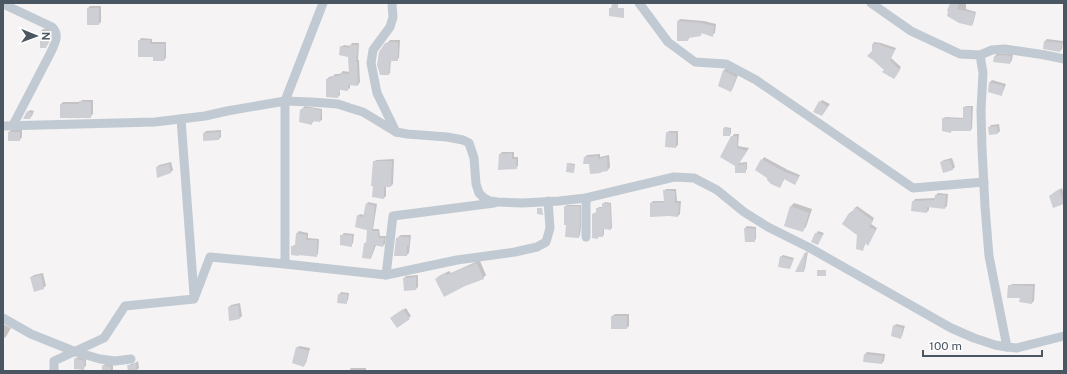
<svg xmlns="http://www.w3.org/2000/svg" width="1067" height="374" font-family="'Public Sans',sans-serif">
<rect width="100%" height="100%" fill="#f5f3f3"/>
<g fill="#0003">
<path d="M951,3H966V9L976,12L973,24L972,25Z"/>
<path d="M90,6H101V22L99,24L88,8Z"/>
<path d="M680,19L704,21L716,24L715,33L712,35L702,33L700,35L690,37L688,40L678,21Z"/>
<path d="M43,29H49L52,32L51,37L48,44L46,47L41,31Z"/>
<path d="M141,38L152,39V42H166V58L164,60H154V56L139,41Z"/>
<path d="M1047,39L1063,41L1062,49L1060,51L1044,48L1045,41Z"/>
<path d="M390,40H400L399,58L397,60H391L390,73L388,74L386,44Z"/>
<path d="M874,42L881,43L896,48L891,58L901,67L896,76L885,70L873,51V44Z"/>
<path d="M352,43H359L358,60H359L360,82L358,85L350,84V88L347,90L342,89L340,90V95L338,97L327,79L329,77L333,76L335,74H340L343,71L350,72L349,56L341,47L344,45L350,46Z"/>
<path d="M1008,53L1013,54L1012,60L1010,63L995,56L997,54Z"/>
<path d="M726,68L738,75L733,88L731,91L719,86L724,70Z"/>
<path d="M992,80L1006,84L1003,92L1001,95L990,82Z"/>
<path d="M82,100H93V114L90,117L61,104L63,102H80Z"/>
<path d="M822,100L830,104L824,112L820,102Z"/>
<path d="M305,106L322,109V120L320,121H314L312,123L301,110Z"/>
<path d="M966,106H973L972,129L970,130H952L951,132L943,119L945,117L964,118V107Z"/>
<path d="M30,110L34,111L32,116L30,118L28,112Z"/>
<path d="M999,124L1000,131L998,133L989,128L991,125Z"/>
<path d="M725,127L731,128V133L730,135L724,128Z"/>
<path d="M11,130H22V137L20,140L9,132Z"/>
<path d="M221,130V137L219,139L204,133L206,131Z"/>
<path d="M669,131H678V145L676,147L667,133Z"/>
<path d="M734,134H739L738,146L749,148L739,163L747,162V169L745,172H736L732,137Z"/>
<path d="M502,152H514V157H518V166L516,168L500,154Z"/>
<path d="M600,154V157L609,155L610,167L608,170L590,163H584L585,157L587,155Z"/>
<path d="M764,157L788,170L800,175L797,181L795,183L785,178L780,187L757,169Z"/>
<path d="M952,158L955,167L953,169L941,162L944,160Z"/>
<path d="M394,159L393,184L391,186H386V196L384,198L374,162L376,160Z"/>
<path d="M171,162L173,170L171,172L157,167L159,165Z"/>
<path d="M569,163L575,164L574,172L568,164Z"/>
<path d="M1062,188L1064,194V203L1053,207L1052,194Z"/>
<path d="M666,189H676L677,201H681L680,214L678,216L651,203L653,201H665L664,191Z"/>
<path d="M938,193L948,194L947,206L945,208L929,206V210L927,212L913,202L915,199L935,198V196Z"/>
<path d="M368,202L377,204L373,229H379L380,236H386L385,244L383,246L376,245L372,256L370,258L365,243L367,242L368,231L358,216L360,214L364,215L367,204Z"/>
<path d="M605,202L611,203L612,228L610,229L604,228V235L602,236H599L597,238L593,214L594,213L597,212V209L599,207H603V204Z"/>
<path d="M794,203L812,209L806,227L802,231L785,226L791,206Z"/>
<path d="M567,205H581V227L580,235L579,237L565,207Z"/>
<path d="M857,206L874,218L871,224L877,228L869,243L866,242L864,247L862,250L858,235L843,224L850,213L852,211L853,212Z"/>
<path d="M747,226L756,227V239L754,241L745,228Z"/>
<path d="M299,231L308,233V238L319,239L318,254L316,256L292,247L294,245H296L297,233Z"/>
<path d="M818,231L824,233L817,244L816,234Z"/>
<path d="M344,233L354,234L353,243L351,246L341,236Z"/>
<path d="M401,235H411L409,253L407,255L398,237Z"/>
<path d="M808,251L805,269L803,271H797L806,253Z"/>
<path d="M783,255L794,258L791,266L789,268L781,257Z"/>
<path d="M478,261H480L486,275L483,278L436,279L439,276L449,271L451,273Z"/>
<path d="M43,273L46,286L43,288L31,277L34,275Z"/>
<path d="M418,275V287L416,289L405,290L404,278L406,276Z"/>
<path d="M1012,284H1035L1034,301L1032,303L1021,297L1009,286Z"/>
<path d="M341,292L349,293L348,300L346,303L339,295Z"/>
<path d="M240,303L242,316L240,318L230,320L229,307L231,305Z"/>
<path d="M406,308L411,316L397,327L393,316Z"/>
<path d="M615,314H629V326L627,328L612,316Z"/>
<path d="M3,324L11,328L7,335L5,338L3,336Z"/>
<path d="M896,324L905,326L902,336L900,338L894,326Z"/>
<path d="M299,346L310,348L306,363L304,365L297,348Z"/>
<path d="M867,352L885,354L884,361L882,363L865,354Z"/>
<path d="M78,357L86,359V366L83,368L75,359Z"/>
<path d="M138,361L139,368L137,370L129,371L128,366L131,364L135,363Z"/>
<path d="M105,364L113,365V370L103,371V366Z"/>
<path d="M351,368H366V371H349Z"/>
</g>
<g fill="#cdcfd5">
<path d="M950,3H959L957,9L975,13L972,26L959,23L947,16L948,11H947Z"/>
<path d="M612,4H618V8H624V18L609,16V8H611Z"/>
<rect x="87" y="8" width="12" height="17"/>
<path d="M677,21L701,23L714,26L713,37L701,33V36L688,38V41H677Z"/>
<path d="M40,31H46L50,35L49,40L46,48H40Z"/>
<path d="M138,40H150V44H165L164,61H153V57H138Z"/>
<path d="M1044,41L1062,43L1060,52L1043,49Z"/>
<path d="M387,42H398V61H390L389,75H380L377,65L379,52L385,43H387Z"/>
<path d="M872,44H880V45L895,50L890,60L900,70L894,79L882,72L884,70L873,60L867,56L872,51Z"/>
<path d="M349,45H358L356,62H357L358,86L348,85V91L340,90V92H339L338,98L326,97V79L332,78V76H340V73L349,74L348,57L339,55L340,46L349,48Z"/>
<path d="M1005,55L1011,56L1010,64L993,62L994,56Z"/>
<path d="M723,70L736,77L731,92L718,86Z"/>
<path d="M989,82L1004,86L1002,96L988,92Z"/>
<path d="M79,101L91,102V118H60V104H79Z"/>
<path d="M819,101L828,107L822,116L813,112Z"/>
<path d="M963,107H971V131H951V133L942,131V118L963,119Z"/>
<path d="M302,108H313L321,110L320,122L312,121V125L299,122L300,109L302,110Z"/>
<path d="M27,111L32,113L30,119H23Z"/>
<path d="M997,126L998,134L989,135L988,127Z"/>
<path d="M723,128L730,129V136H723Z"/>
<rect x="8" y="132" width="12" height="9"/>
<path d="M220,132L219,140L203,141V133Z"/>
<path d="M666,132L676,133V148L665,147Z"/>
<path d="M731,136H737V148L747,151L738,165L746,164V173H735V166L720,157Z"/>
<path d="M512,153V159H516L517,169L498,170L499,154Z"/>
<path d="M598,156V159L607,157L608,171L601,172V173L590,174L589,164H583L584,157Z"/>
<path d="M761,159L785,172L799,177L795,185L784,179L780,188L771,184L767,180V178L755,170Z"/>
<path d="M950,160L953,170L943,173L940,162Z"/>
<path d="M373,161H392L391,187H384V199L372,197L373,186H371Z"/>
<path d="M567,163L574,165V173L566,172Z"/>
<path d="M169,164L171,173L157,178L156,167Z"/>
<path d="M1059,189L1064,204L1053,208L1049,196Z"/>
<path d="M663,190L675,191V203H679L678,217L669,216L650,217V203L664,202Z"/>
<path d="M935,195H946L945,209L927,207V213L911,211L912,201L934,200Z"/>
<path d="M366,203L375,206L372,231H378L379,238H384L383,247L374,245L371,259L362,258L364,243H366L367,230L370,231L355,227L357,215L363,217Z"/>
<path d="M602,203L610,204L611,230L603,229V237H598V239L592,238V214L596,213V208H602Z"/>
<path d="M564,206H580V229H579V238L565,237L566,225H564Z"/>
<path d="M790,206L809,213L803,232L784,226Z"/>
<path d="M855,207L873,221L869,227L876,230L868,246L865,243L863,251L856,249L857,235L842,224L849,213L851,214Z"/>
<path d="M537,208H542L543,215L537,214Z"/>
<path d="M744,228L755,229V242H745Z"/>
<path d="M296,233L307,235L306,240H317V257L299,255V256L291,255V246H295Z"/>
<path d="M815,233L823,235L818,245L811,242Z"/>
<path d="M340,235H352V247L340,245Z"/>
<path d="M398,237H409V246H407V256H394L396,238H397Z"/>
<path d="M805,252L806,253L804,272H795Z"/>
<path d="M780,256L793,260L790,269L778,267Z"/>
<path d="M477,263L484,279L465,286L444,297L435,279L446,273L447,275L474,264Z"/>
<rect x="817" y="270" width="9" height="6"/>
<path d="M41,275L44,289L34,292L30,277Z"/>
<path d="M416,277V290L404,291L403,278Z"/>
<path d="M1008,285L1033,286L1032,304L1019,302L1020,298H1007Z"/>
<path d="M338,294H347V304L337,303Z"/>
<path d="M238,305L240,319L229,321L228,307Z"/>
<path d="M403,309L410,319L397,328L390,318Z"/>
<rect x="611" y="316" width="16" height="13"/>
<path d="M893,325L903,328L901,339L891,336Z"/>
<path d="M296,347L309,351L304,367L292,363Z"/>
<path d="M864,354L883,356L882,364L863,362Z"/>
<path d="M74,358L85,361L84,370L74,369Z"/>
<path d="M136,362L137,371H128L127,365H132Z"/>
<path d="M102,365L111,367V371H102Z"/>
</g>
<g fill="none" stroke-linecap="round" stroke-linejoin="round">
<g stroke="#c1cad2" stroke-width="9">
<path d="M392,3L393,17L390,27L373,50L371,63L377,93L396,132"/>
<path d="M639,3L668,42L695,62L726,64L756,80L913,188L984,182"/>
<path d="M871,3L911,31L960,54L980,55L983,73L981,110L982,149L985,207L989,256L1007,347"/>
<path d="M3,4L52,27C60,35 55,43 51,52L13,125"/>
<path d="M980,55L992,50L1005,49L1045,55L1064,59"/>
<path d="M181,119L194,295"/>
<path d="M3,126L155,122L205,116L227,111L285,101L311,102L338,104L350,108L363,112L396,132L407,134L447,137L463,140L469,143L474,158L476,184L479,193L484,198L490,201L498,202L523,203L559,201L586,198L674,177L694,178L717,190L744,212L768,227L810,248L951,328L974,338L995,345L1007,347L1017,348L1064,336"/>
<path d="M586,237V198"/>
<path d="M285,264V101L323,3"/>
<path d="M386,275L393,216L494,203"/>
<path d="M3,318L31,334L76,352L100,359L115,361L131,359"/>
<path d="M54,371V361L104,338L125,306L194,299L210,257L285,264L386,275L457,260L515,252L537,247L546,242L550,228L548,201"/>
</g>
</g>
<rect width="1067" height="374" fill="none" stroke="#4a5661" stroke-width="8"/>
<g transform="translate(36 36) rotate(91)" stroke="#ffffff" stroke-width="3" paint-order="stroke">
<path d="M0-3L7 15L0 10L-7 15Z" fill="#4a5661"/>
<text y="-6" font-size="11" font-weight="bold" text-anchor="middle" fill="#4a5661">N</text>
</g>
<path d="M923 350v6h119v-6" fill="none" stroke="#4a5661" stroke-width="2"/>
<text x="929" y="350" font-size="12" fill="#4a5661" stroke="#ffffff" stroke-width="3" paint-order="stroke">100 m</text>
</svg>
